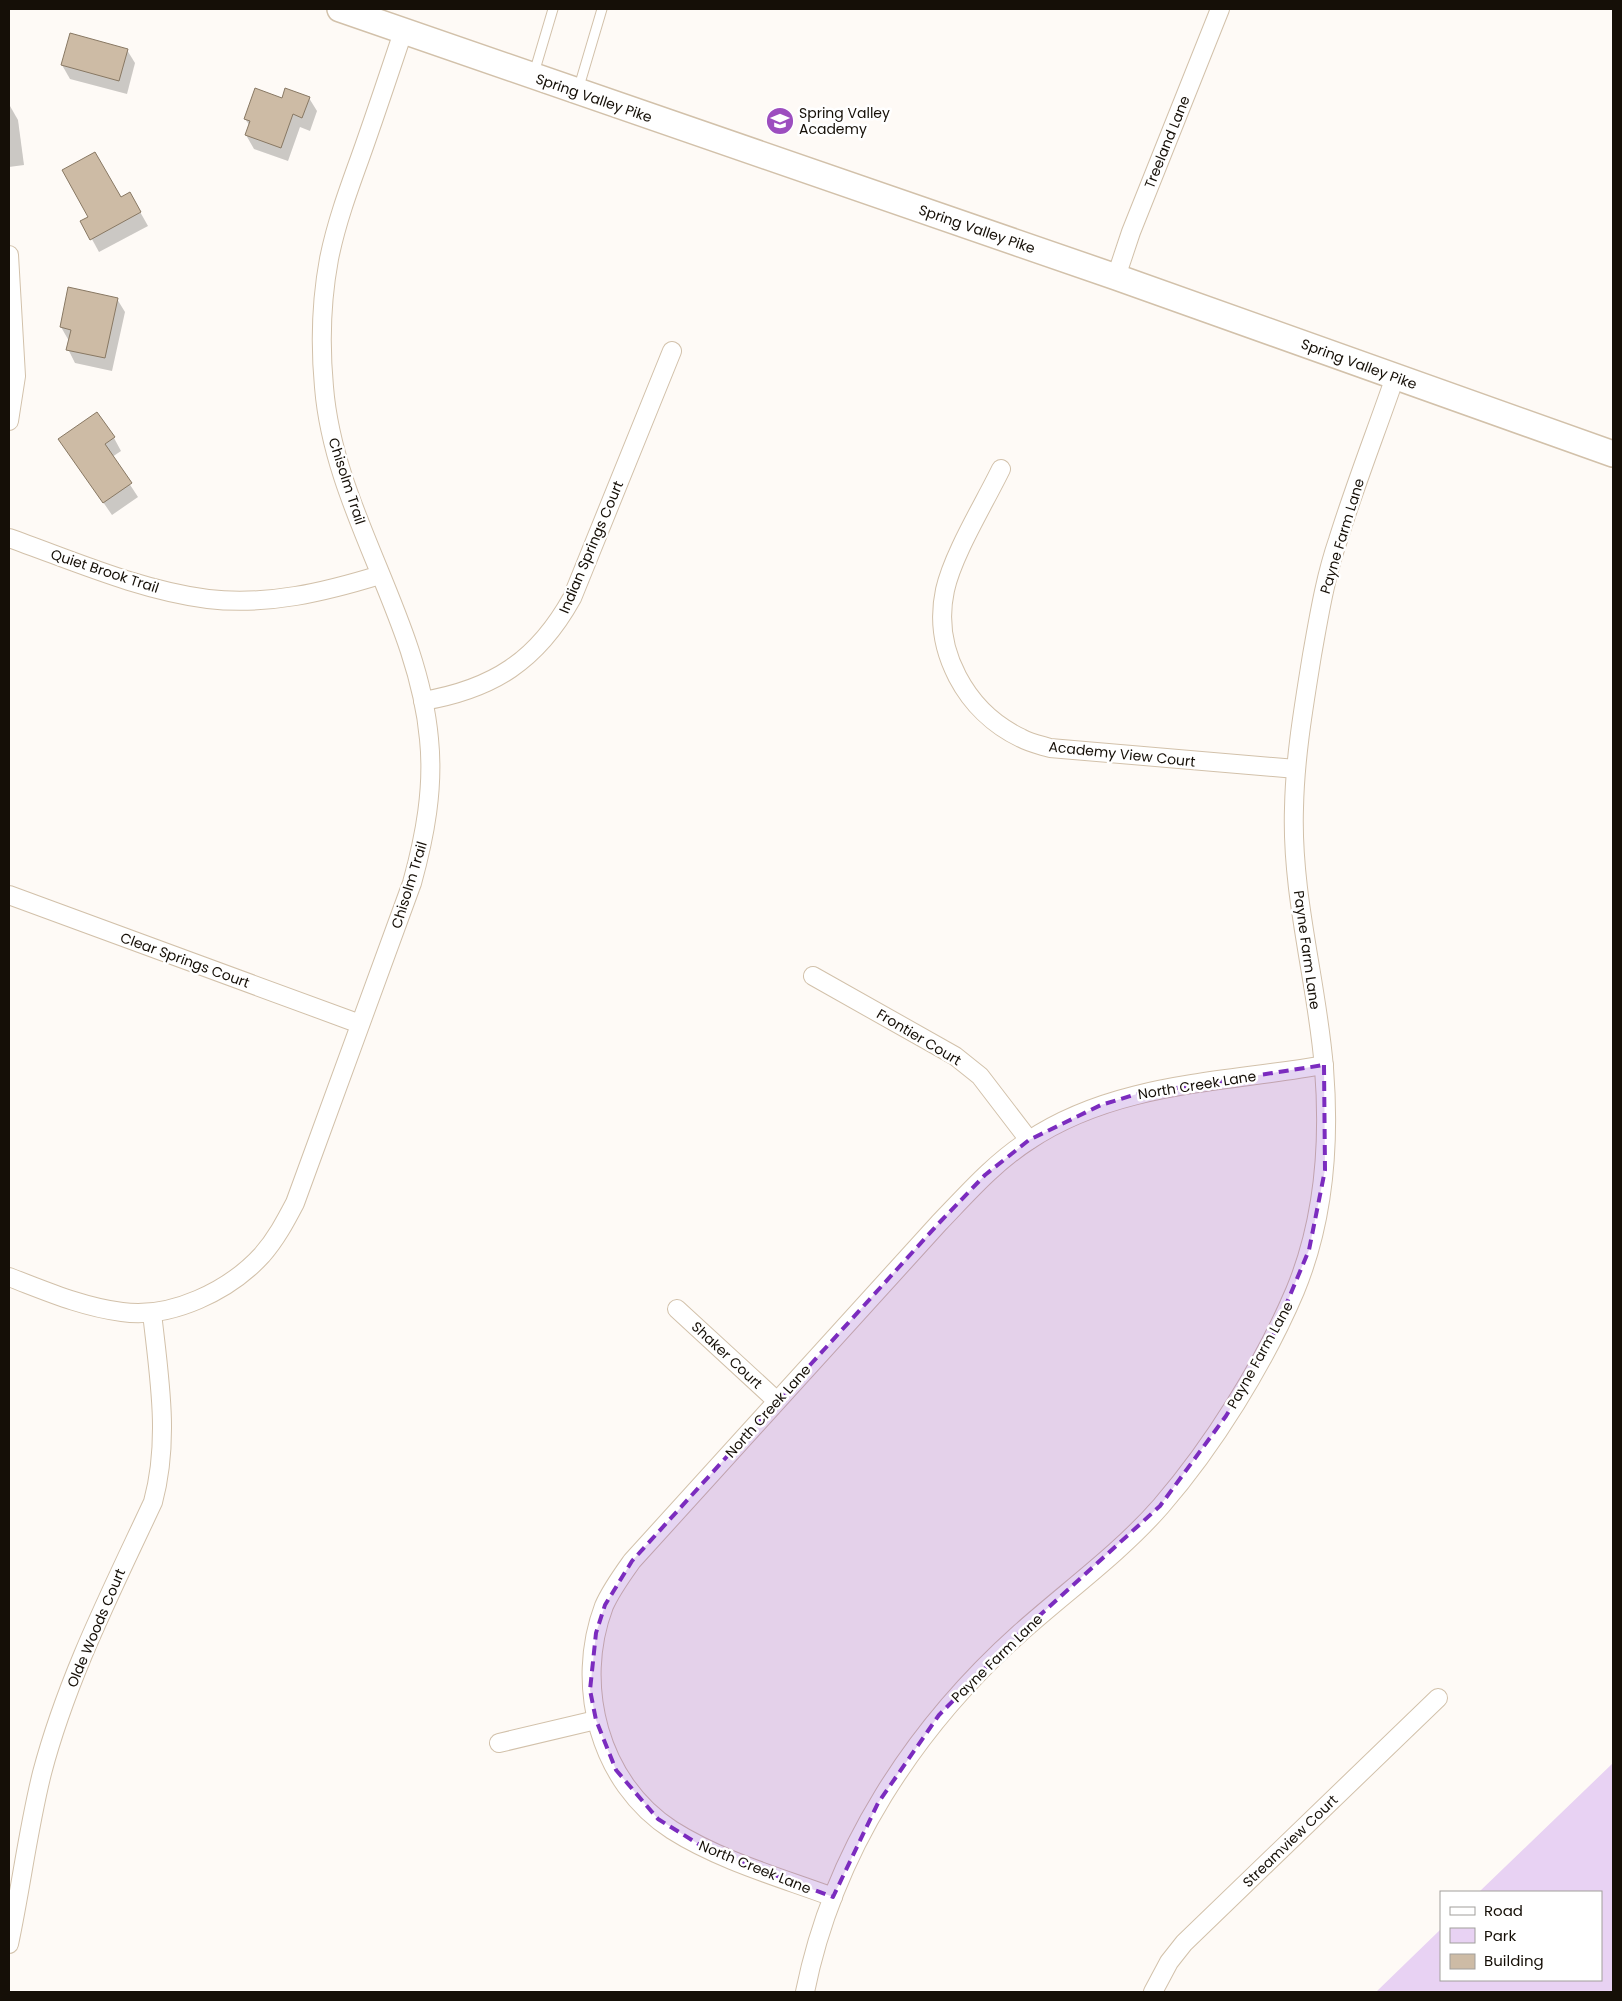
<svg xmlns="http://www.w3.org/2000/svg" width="1622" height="2001" font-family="Poppins,sans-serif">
<rect width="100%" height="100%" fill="#fefaf6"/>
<path fill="#e8d2f3" d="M1613,1763V1992H1376L1441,1929V1980H1601V1892H1479Z"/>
<g fill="#0003">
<path d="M127,50L135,63L127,94L70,79L62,65Z"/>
<path d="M309,98L317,111L310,131L300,127L288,161L254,149L246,135L250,126L245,119L283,100Z"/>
<path d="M10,106L18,120L24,165L9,167Z"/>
<path d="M130,194L148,226L99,252L82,221Z"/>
<path d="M117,299L125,312L112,371L75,363L68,349L69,341L61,327Z"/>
<path d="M114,438L121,451L112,457L138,497L112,515L60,440Z"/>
</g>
<g fill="#cdbba5" stroke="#887863">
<path d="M70,33L128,49L119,81L61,65Z"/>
<path d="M255,88L282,98L285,88L310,97L302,118L293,114L281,148L245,135L250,121L244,119Z"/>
<path d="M95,152L121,197L130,192L141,212L90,240L80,221L88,217L62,170Z"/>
<path d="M68,287L118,298L105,358L66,350L71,330L60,327Z"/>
<path d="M97,412L115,437L105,444L132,483L103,503L58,439Z"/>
</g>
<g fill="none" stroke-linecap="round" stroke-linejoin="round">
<defs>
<g id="lane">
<path d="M534,73L553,9"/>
<path d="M578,90L602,9"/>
</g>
<g id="street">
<path d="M9,255L16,376L9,421"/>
<path d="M1116,277L1131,232L1220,9"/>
<path d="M1001,469C984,504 953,554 945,590C932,650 966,712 1021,738C1030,743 1040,745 1050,748L1296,769"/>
<path d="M9,538C74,561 139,590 208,599C267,606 325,592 380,575"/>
<path d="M423,701C493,689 537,661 572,598L672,351"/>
<path d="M9,895L360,1024"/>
<path d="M813,976L955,1056L980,1076L1029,1140"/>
<path d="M9,1277C46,1291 82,1307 122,1312C171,1319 229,1291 262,1255C276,1239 285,1222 295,1203L412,883C425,836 434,788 429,739C418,616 334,511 324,387C320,344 321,302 329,259C336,224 348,191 360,158C375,116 389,74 403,32"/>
<path d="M677,1309L777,1401"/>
<path d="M499,1743L596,1720"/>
<path d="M833,1897C779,1877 721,1861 672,1830C599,1783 574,1685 604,1606C611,1590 622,1575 632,1561L939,1223C967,1194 994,1163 1028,1141C1116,1082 1223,1083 1324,1065"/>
<path d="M9,1944C21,1888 28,1829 42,1773C67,1678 112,1590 153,1502C170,1440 159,1376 152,1313"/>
<path d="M805,1992C833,1852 914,1728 1020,1633C1067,1591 1120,1553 1161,1506C1213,1446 1264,1364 1295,1291C1324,1221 1330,1143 1324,1068C1317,981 1291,896 1294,808C1295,756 1304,705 1312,655C1319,616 1325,578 1338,540C1355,485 1376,432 1395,377"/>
<path d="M1153,1992L1169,1962L1184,1943L1438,1698"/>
</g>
<path id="secondary" d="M340,9L1116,277L1613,454"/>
</defs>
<use href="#lane" stroke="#d2c1aa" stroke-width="11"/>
<use href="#street" stroke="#d2c1aa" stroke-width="20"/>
<use href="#secondary" stroke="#d2c1aa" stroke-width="28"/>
<use href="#lane" stroke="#fff" stroke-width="9"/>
<use href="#street" stroke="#fff" stroke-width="18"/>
<use href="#secondary" stroke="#fff" stroke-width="25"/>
</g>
<path fill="#7b2cbf" fill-opacity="0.2" stroke="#7b2cbf" stroke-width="4" stroke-dasharray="10 6" stroke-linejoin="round" d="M1324,1065L1325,1170L1309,1250L1270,1343L1226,1416L1160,1506L1017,1636L939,1715L878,1803L833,1897L708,1850L658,1819L616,1770L596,1720L590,1690L596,1633L605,1605L632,1561L939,1223L985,1175L1029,1140L1101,1105L1137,1094Z"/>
<defs>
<symbol id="school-disc" viewBox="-11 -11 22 22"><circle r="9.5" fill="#9d4ebf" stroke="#fff"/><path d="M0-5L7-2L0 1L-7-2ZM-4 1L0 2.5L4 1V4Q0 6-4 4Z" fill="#fff"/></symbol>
</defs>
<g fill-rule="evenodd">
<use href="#school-disc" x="764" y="105" width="32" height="32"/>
</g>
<g text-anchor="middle" stroke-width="5" stroke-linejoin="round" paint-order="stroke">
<g font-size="14" fill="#150f07" stroke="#fff">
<text transform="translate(594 98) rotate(19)" y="5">Spring Valley Pike</text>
<text transform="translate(1167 142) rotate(-68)" y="5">Treeland Lane</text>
<text transform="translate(977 229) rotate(19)" y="5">Spring Valley Pike</text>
<text transform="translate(1359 364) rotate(20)" y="5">Spring Valley Pike</text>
<text transform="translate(347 481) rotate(72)" y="5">Chisolm Trail</text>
<text transform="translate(1342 536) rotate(-73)" y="5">Payne Farm Lane</text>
<text transform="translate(591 547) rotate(-67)" y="5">Indian Springs Court</text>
<text transform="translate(105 571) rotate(18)" y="5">Quiet Brook Trail</text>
<text transform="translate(1122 754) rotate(6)" y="5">Academy View Court</text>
<text transform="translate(409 885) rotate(-73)" y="5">Chisolm Trail</text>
<text transform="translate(1307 950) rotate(82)" y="5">Payne Farm Lane</text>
<text transform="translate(185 960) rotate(20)" y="5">Clear Springs Court</text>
<text transform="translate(919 1037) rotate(31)" y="5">Frontier Court</text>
<text transform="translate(1197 1085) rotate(-9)" y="5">North Creek Lane</text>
<text transform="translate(727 1355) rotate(43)" y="5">Shaker Court</text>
<text transform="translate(1260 1355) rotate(-61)" y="5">Payne Farm Lane</text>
<text transform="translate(768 1411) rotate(-48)" y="5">North Creek Lane</text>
<text transform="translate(96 1628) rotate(-67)" y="5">Olde Woods Court</text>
<text transform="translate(997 1658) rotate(-44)" y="5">Payne Farm Lane</text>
<text transform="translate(1290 1841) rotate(-44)" y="5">Streamview Court</text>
<text transform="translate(755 1867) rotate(22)" y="5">North Creek Lane</text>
</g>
<g font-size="14" fill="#150f07" stroke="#fff" text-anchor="start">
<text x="799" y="118">Spring Valley<tspan x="799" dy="16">Academy</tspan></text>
</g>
</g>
<rect width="1622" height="2001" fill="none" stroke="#150f07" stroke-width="20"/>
<rect x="1440" y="1891" width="162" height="90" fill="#ffffff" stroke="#a19f9c"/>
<rect x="1450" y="1907" width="25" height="8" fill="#ffffff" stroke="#a19f9c"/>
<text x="1484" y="1916" font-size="15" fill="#150f07">Road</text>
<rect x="1450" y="1928" width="25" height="15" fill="#e8d2f3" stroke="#a19f9c"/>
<text x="1484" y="1941" font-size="15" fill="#150f07">Park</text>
<rect x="1450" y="1954" width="25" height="15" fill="#cdbba5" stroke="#a19f9c"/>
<text x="1484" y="1966" font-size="15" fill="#150f07">Building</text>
</svg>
